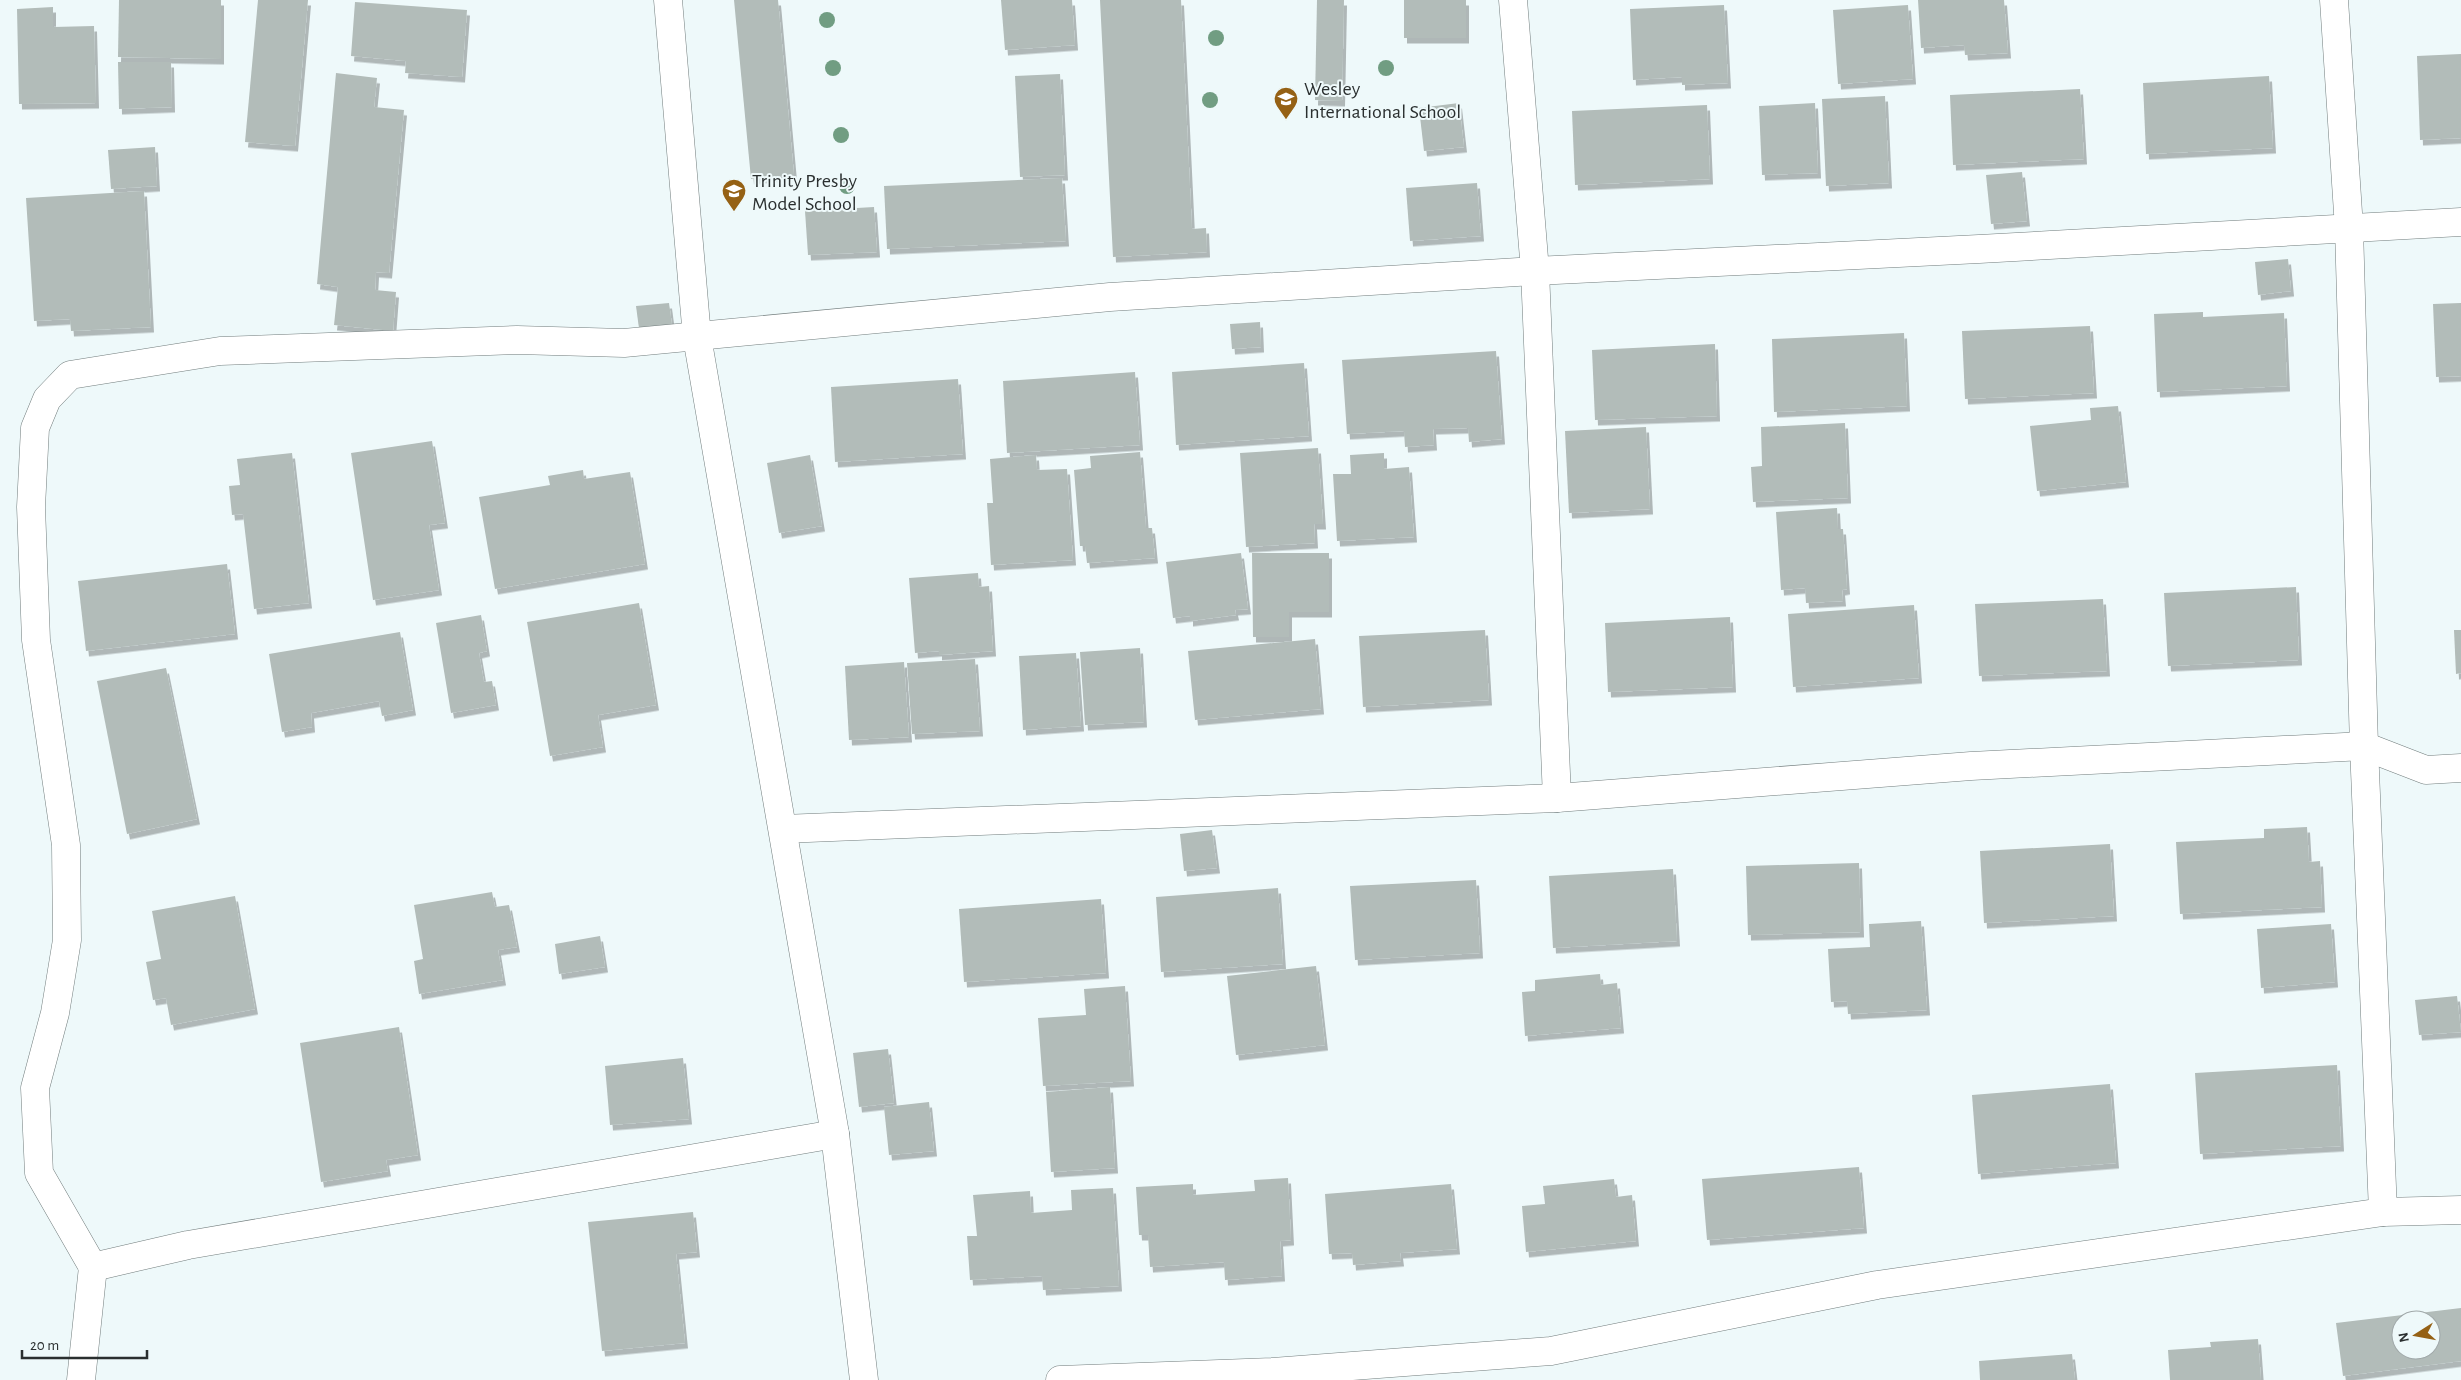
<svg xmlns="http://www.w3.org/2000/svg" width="2461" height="1380" font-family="'Alegreya Sans',sans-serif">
<defs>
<filter id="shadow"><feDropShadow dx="3" dy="5.5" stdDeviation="0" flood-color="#0004"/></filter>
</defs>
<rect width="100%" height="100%" fill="#eef9fa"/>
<g fill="#b2bcb9" fill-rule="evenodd" filter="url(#shadow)">
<path d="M119,0H221V59L118,57Z"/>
<path d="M258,0H308L295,146L245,142Z"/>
<path d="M734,0H778L794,175L751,179Z"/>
<path d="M1001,0H1072L1075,45L1005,50Z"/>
<path d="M1100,0H1181L1192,229L1206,228L1207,252L1113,257Z"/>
<path d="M1317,0H1344L1342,101L1315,100Z"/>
<rect x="1404" y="0" width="62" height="38"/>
<path d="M1918,0H2004L2008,53L1965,55L1964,45L1921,48Z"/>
<path d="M355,2L467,10L462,77L405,73L406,61L351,56Z"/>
<path d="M1724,5L1728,83L1682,85V77L1633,80L1630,9Z"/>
<path d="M1908,5L1913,79L1838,84L1833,10Z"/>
<path d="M53,7V27L94,26L96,103L19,104L17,9Z"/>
<path d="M2461,54V138L2420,140L2417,56Z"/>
<path d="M118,62H171L172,107L119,109Z"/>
<path d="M336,73L377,78L374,107L404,110L389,273L376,272L375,290L396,292L393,331L334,325L338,287L317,284Z"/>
<path d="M1060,74L1065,175L1020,177L1015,76Z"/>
<path d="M2269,76L2273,148L2146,154L2143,83Z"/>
<path d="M2080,89L2084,159L1953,165L1950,95Z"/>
<path d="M1885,96L1889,183L1826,186L1822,99Z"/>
<path d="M1459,103L1464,147L1424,151L1419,108Z"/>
<path d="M1815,103L1818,173L1762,175L1759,106Z"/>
<path d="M1707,105L1710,179L1575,185L1572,111Z"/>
<path d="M155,147L157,186L111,189L108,150Z"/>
<path d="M2022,172L2027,221L1991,224L1986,175Z"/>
<path d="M1062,178L1066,241L887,249L884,186Z"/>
<path d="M1477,183L1481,236L1410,241L1406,188Z"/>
<path d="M144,191L151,327L71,331L70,319L34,321L26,198Z"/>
<path d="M874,207L877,252L808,255L805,211Z"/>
<path d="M2288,259L2291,291L2258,295L2255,262Z"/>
<path d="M669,303L673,333L640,336L636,306Z"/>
<path d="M2461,303V376L2436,377L2433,304Z"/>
<path d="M2203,312V317L2284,313L2287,386L2157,392L2154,314Z"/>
<path d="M1260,322L1261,347L1232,349L1230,324Z"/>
<path d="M2090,326L2094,393L1965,399L1962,331Z"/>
<path d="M1904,333L1907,406L1774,412L1772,339Z"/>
<path d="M1715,344L1717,416L1595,420L1592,350Z"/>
<path d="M1496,351L1502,439L1469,442L1468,428L1433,429L1434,445L1405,447L1404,431L1347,434L1342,360Z"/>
<path d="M1304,363L1309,436L1176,445L1172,372Z"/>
<path d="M1135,372L1140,445L1007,453L1003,381Z"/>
<path d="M958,379L963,454L835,462L831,387Z"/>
<path d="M2118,406L2126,482L2037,491L2030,426L2091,420L2090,408Z"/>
<path d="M1845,423L1848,498L1753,502L1751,467L1762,466L1761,427Z"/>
<path d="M1646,427L1650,509L1569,513L1565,431Z"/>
<path d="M432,441L445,523L429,525L439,590L373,600L351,453Z"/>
<path d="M1318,448L1323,524H1314L1315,543L1246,547L1240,453Z"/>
<path d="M1140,452L1146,528H1152L1155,558L1087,563L1085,546H1080L1074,470L1091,468L1090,456Z"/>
<path d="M292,453L309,603L254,609L243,514L232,515L229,486L240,485L237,459Z"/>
<path d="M1384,453V469L1409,467L1414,537L1337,541L1333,474H1351L1350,455Z"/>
<path d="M810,455L822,526L779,533L767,463Z"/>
<path d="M1036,455L1037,470L1067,469L1073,560L991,565L987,503H993L990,459Z"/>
<path d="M583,470L584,479L630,472L645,564L495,589L479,497L550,485L548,476Z"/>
<path d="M1837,508L1838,529H1843L1847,589L1842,590L1843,601L1806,603L1805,588L1781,590L1776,512Z"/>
<path d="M1241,553L1248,609L1235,610L1236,615L1190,621V616L1173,618L1166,562Z"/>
<path d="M1252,553H1329V612H1289V637H1253Z"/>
<path d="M227,564L235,634L86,651L78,581Z"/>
<path d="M978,573L979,587L989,586L993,651L939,655V651L915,653L909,578Z"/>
<path d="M2296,587L2299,660L2168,666L2164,593Z"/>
<path d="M2103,599L2107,671L1979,676L1975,604Z"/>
<path d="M639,603L656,705L598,715L603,747L550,756L527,622Z"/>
<path d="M1914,605L1919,678L1793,687L1788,614Z"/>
<path d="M481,615L487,651L479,653L484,682L492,681L496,705L451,713L436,623Z"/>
<path d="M1730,617L1733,687L1608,692L1605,623Z"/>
<path d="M1485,630L1489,700L1363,707L1359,636Z"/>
<path d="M2454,630H2461V673L2456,674Z"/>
<path d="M400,632L413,710L382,716L379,701L311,713L312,727L282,732L269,654Z"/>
<path d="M1315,639L1321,709L1195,720L1188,651Z"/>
<path d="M1140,648L1144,722L1085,725L1080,652Z"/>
<path d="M1076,653L1081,726L1023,730L1019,656Z"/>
<path d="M975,659L980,731L912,734L907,663Z"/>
<path d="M904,662L909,737L849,740L845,666Z"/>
<path d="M166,668L197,819L127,834L97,681Z"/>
<path d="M2307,827L2309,862L2320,861L2322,907L2180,914L2176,842L2264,838V829Z"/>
<path d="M1212,830L1217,868L1184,871L1180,834Z"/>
<path d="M2110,844L2114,916L1984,923L1980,851Z"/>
<path d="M1859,863L1861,932L1748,935L1746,866Z"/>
<path d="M1673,869L1677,941L1553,948L1549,876Z"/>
<path d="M1476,880L1480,953L1355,960L1350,886Z"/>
<path d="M1278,888L1283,964L1161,972L1156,897Z"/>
<path d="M492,892L495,907L509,905L517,947L498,950L503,980L419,994L414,961L423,959L414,905Z"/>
<path d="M235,896L255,1009L171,1025L166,998L153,1000L146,962L161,959L152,911Z"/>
<path d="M1101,899L1106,973L964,982L959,909Z"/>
<path d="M1921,921L1927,1010L1848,1014L1847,1001L1831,1002L1828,949L1870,947L1869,924Z"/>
<path d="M2331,924L2335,982L2261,988L2257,929Z"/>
<path d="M600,936L605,967L559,974L555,944Z"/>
<path d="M1316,966L1325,1045L1236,1055L1227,976Z"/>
<path d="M1600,974L1601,985L1617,983L1621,1028L1525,1036L1522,992L1535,991V980Z"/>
<path d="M1125,986L1131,1081L1043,1086L1038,1018L1086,1015L1084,989Z"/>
<path d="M2457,996L2461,1032L2419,1035L2415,1000Z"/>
<path d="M399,1027L418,1155L386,1160L388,1171L321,1182L300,1043Z"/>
<path d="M888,1049L894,1103L859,1107L853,1053Z"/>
<path d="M683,1058L689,1119L610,1125L605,1066Z"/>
<path d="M2337,1065L2341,1146L2200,1154L2195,1073Z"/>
<path d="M2110,1084L2116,1163L1978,1174L1972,1095Z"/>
<path d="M1110,1087L1115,1168L1051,1172L1046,1092Z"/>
<path d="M929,1102L934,1151L889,1155L884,1107Z"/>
<path d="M1859,1167L1864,1228L1707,1240L1702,1179Z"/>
<path d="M1288,1178L1291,1240L1280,1241L1282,1276L1225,1280L1224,1262L1150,1267L1148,1235H1139L1136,1187L1193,1184V1195L1255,1191L1254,1180Z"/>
<path d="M1614,1179L1616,1197L1632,1195L1636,1241L1526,1252L1522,1206L1545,1204L1543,1186Z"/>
<path d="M1451,1184L1457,1249L1400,1253L1401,1261L1353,1265L1352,1253L1329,1254L1325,1194Z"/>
<path d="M1113,1188L1119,1286L1043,1290L1042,1276L970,1280L967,1236H977L973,1195L1030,1191L1031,1213L1072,1210L1071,1190Z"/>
<path d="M693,1212L697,1252L676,1254L685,1343L602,1351L588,1222Z"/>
<path d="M2461,1308V1361L2343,1376L2336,1323ZM2401,1320H2431V1350H2401Z"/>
<path d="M2258,1339L2261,1380H2170L2168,1350L2211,1347L2210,1342Z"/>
<path d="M2072,1354L2075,1380H1980L1979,1361Z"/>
</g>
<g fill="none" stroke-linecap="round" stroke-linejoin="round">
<defs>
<g id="street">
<path d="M668,0L697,337L835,1134L864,1380"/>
<path d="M1513,0L1535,271L1557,798"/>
<path d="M2334,0L2349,228L2364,746L2383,1212"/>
<path d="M783,829L1557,798L1971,766L2364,746L2426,770L2461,768"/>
<path d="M835,1134L188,1245L93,1267L39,1173L35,1088L55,1013L67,940L66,845L36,640L31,507L35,428L47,399L70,375L220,351L517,340L624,343L1110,297L1535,271L1979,249L2461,222"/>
<path d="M81,1380L93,1267"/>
<path d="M1060,1380L1273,1372L1551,1351L1877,1285L2383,1212L2461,1210"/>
</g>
</defs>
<use href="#street" stroke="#727d7d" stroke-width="29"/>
<use href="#street" stroke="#fff" stroke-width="28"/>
</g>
<g fill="#719d82">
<circle cx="827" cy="20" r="8"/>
<circle cx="1216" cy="38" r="8"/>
<circle cx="833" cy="68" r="8"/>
<circle cx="1386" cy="68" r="8"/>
<circle cx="1210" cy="100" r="8"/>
<circle cx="841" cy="135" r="8"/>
<circle cx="847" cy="186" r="8"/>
</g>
<defs>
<symbol id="school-pin" viewBox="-11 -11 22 30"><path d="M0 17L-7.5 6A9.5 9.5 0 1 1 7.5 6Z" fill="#956115" stroke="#eef9fa"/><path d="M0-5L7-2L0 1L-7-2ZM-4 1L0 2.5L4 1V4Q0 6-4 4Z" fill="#fff"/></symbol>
</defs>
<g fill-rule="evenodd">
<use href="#school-pin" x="1272" y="85" width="28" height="38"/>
<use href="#school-pin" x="720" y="177" width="28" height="38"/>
</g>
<g text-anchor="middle" stroke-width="4" stroke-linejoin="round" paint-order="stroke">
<g font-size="20" fill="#2a2f2f" stroke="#eef9fa" text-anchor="start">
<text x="1304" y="95">Wesley<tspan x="1304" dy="23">International School</tspan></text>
<text x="752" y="187">Trinity Presby<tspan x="752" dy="23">Model School</tspan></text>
</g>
</g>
<g transform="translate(2416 1335) rotate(259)"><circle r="24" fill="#eef9fa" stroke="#a0a8a9"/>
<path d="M0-4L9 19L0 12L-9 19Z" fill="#956115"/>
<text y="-8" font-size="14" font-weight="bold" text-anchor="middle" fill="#2a2f2f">N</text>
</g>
<path d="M22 1350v8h125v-8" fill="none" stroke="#2a2f2f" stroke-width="2.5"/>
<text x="30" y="1350" font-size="15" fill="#2a2f2f" stroke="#eef9fa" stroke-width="4" paint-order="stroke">20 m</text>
</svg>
